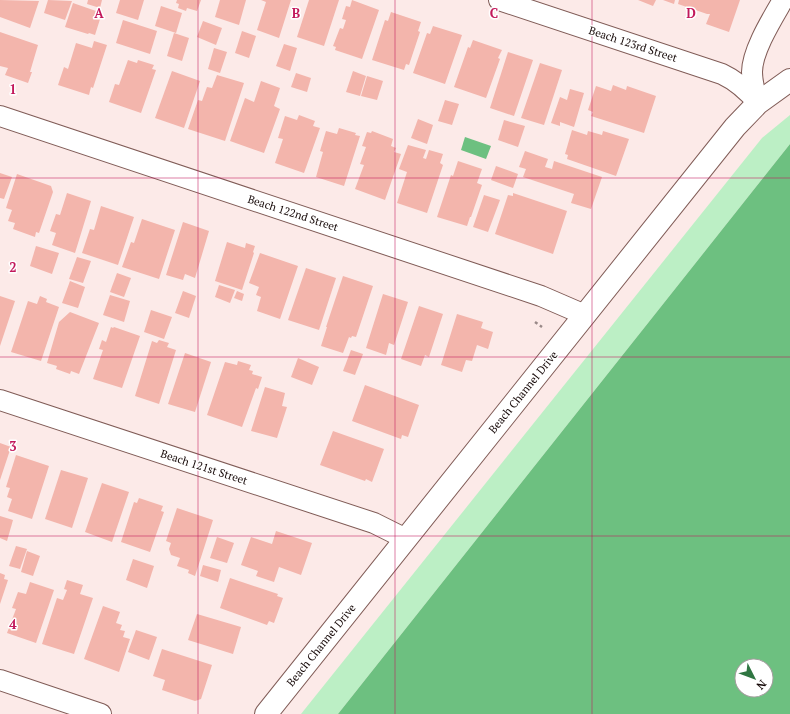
<svg xmlns="http://www.w3.org/2000/svg" width="790" height="714" font-family="'PT Serif',serif">
<rect width="100%" height="100%" fill="#fceae8"/>
<path fill="#bcefc5" d="M790,115V144L338,714H301L762,138Z"/>
<g fill="#6dc080" fill-rule="evenodd">
<path d="M465,137L491,146L486,159L461,150Z"/>
<path d="M790,144V714H338ZM742,666H766V690H742Z"/>
</g>
<g fill="#f3b5ac">
<path d="M0,0L39,1L30,28L0,17Z"/>
<path d="M48,0L72,1L65,20L44,13Z"/>
<path d="M88,0H102L100,8L87,4Z"/>
<path d="M120,0H144L138,20L116,13Z"/>
<path d="M177,0H201L197,11L187,8L186,11L178,8L179,4L176,3Z"/>
<path d="M220,0H246L239,25L215,17Z"/>
<path d="M261,0H291L279,38L257,30L266,2Z"/>
<path d="M309,0H339L324,46L297,37Z"/>
<path d="M352,0L379,10L362,59L335,50L336,47L333,46L340,28L343,29L346,20L342,19L346,6L350,7Z"/>
<path d="M638,0H656L653,6Z"/>
<path d="M663,0H675L674,4Z"/>
<path d="M679,0H740L729,32L706,24L710,14H707L678,4Z"/>
<path d="M73,3L96,11L95,15L101,16L95,35L89,33L88,34L65,27Z"/>
<path d="M161,6L182,13L176,33L155,26Z"/>
<path d="M391,12L421,22L418,31L420,32L409,65L406,64L404,70L372,60L385,20L388,21Z"/>
<path d="M123,20L157,31L150,54L116,43Z"/>
<path d="M203,21L222,28L216,45L197,37Z"/>
<path d="M433,26L462,35L445,84L413,73L427,33L430,34Z"/>
<path d="M242,31L256,36L249,58L235,53Z"/>
<path d="M0,32L38,45L30,72H32L28,83L5,75L8,68L0,66Z"/>
<path d="M174,33L189,38L182,61L167,56Z"/>
<path d="M473,40L502,50L498,58L500,59L486,98L454,87L468,47L470,48Z"/>
<path d="M94,41L107,45L93,88L91,87L89,95L58,85L64,67L68,69L76,43L92,48Z"/>
<path d="M284,44L297,48L290,71L276,66Z"/>
<path d="M214,48L227,52L220,73L208,69Z"/>
<path d="M508,52L533,60L514,116L490,108Z"/>
<path d="M128,60L137,63L138,60L154,65L152,69L156,70L141,113L109,102L115,84L119,85Z"/>
<path d="M540,63L562,70L544,125L521,118Z"/>
<path d="M172,71L200,81L184,128L155,118Z"/>
<path d="M353,71L366,76L360,96L346,92Z"/>
<path d="M296,73L311,78L307,92L291,87Z"/>
<path d="M217,75L244,83L225,141L188,129L198,100L202,101L207,87L212,88Z"/>
<path d="M367,76L383,81L377,100L361,96Z"/>
<path d="M261,81L280,88L274,106L280,109L264,153L230,141L245,98L254,102Z"/>
<path d="M613,85L626,90L627,86L656,96L644,133L591,116L593,112L588,110L596,86L611,91Z"/>
<path d="M570,89L584,93L574,127L560,122V126L551,123L560,97L567,100Z"/>
<path d="M445,100L459,104L452,125L438,121Z"/>
<path d="M299,115L315,121L313,126L320,128L304,173L275,163L283,139L278,138L285,116L297,120Z"/>
<path d="M418,119L433,125L427,144L411,138Z"/>
<path d="M504,120L525,126L518,147L498,140Z"/>
<path d="M339,128L356,133L355,135L360,136L344,186L316,177L323,152L320,151L326,131L337,134Z"/>
<path d="M572,130L587,135L588,131L602,135L603,131L629,139L616,176L567,159L568,155L565,154Z"/>
<path d="M372,131L393,139L391,146L396,148L394,152L401,154L385,200L355,189L364,165L360,164L366,147L362,146L367,132L371,133Z"/>
<path d="M408,145L426,150L423,158L426,159L429,150L443,154L440,163L443,165L427,213L397,203L407,172L399,169Z"/>
<path d="M525,151L548,159L545,167L552,169L554,161L602,177L591,209L571,203L574,194L523,177L526,169L519,167Z"/>
<path d="M458,161L482,169L477,183L482,185L471,217H470L467,226L437,217L451,175L453,176Z"/>
<path d="M496,166L518,174L513,188L491,180Z"/>
<path d="M0,173L12,177L4,199L0,198Z"/>
<path d="M17,174L51,186L53,192L39,233L36,232L35,237L13,229L15,223L8,221L12,210L6,208Z"/>
<path d="M67,193L91,201L75,253L52,245L56,233L50,231L56,214L60,215Z"/>
<path d="M513,193L567,211L553,254L495,234L508,195L513,196Z"/>
<path d="M484,195L500,200L488,232L473,227Z"/>
<path d="M101,206L134,217L118,265L82,253L90,229L94,230Z"/>
<path d="M142,219L175,230L159,279L122,267L131,242L134,243Z"/>
<path d="M183,222L209,231L195,278L185,274L183,280L166,275Z"/>
<path d="M227,242L245,248L246,243L255,246L253,252L254,253L242,290L215,281Z"/>
<path d="M36,246L59,253L52,274L30,266Z"/>
<path d="M260,253L298,266L280,319L257,311L261,297L256,295L259,287L249,283Z"/>
<path d="M77,257L91,261L83,283L69,279Z"/>
<path d="M306,268L336,278L319,330L288,320Z"/>
<path d="M117,273L131,278L124,297L110,292Z"/>
<path d="M343,276L373,286L356,337L352,336L351,338L349,337L343,353L321,346L327,327H326Z"/>
<path d="M70,281L85,287L78,308L62,303Z"/>
<path d="M219,285L235,290L230,303L215,297Z"/>
<path d="M183,291L196,296L189,318L175,313Z"/>
<path d="M237,291L244,294L242,301L234,298Z"/>
<path d="M383,294L408,302L394,345L389,343L386,355L366,348Z"/>
<path d="M110,295L130,301L124,322L103,315Z"/>
<path d="M0,296L15,301L0,346Z"/>
<path d="M40,296L47,299L46,302L59,307L41,361L11,352L28,301L37,304Z"/>
<path d="M419,306L443,314L429,357L425,355L421,366L401,359Z"/>
<path d="M151,310L172,317L164,339L144,332Z"/>
<path d="M70,312L99,323L79,374L71,371L70,374L56,369L57,366L47,363L59,322Z"/>
<path d="M457,314L483,322L481,328L493,332L488,349L477,345L472,361L466,360L462,372L441,365Z"/>
<path d="M111,327L113,328L114,327L140,336L122,388L93,379L103,350L99,349L102,340L106,342Z"/>
<path d="M159,340L169,343L167,347L176,350L159,404L135,396L152,341L157,343Z"/>
<path d="M351,350L363,354L355,375L343,371Z"/>
<path d="M185,353L211,362L195,412L168,404Z"/>
<path d="M298,358L319,367L312,385L291,377Z"/>
<path d="M238,361L251,365L249,370L253,371L252,374L262,377L258,389L256,388L242,427L207,415L225,362L237,365Z"/>
<path d="M365,385L419,405L408,437L402,435L401,439L352,421Z"/>
<path d="M265,387L285,393L282,406L287,407L277,438L251,431Z"/>
<path d="M333,431L384,449L372,482L366,479L365,481L320,465Z"/>
<path d="M0,443L11,447L0,480Z"/>
<path d="M16,455L49,466L32,519L8,511L12,499L7,497L10,488L6,487Z"/>
<path d="M61,470L88,478L72,528L45,519Z"/>
<path d="M102,483L129,492L112,542L85,532Z"/>
<path d="M139,498L163,506L161,511L164,512L150,552L121,542L134,502L137,503Z"/>
<path d="M177,508L213,520L195,576L188,573L189,570L177,566L180,558L171,555L169,549L171,543L166,541Z"/>
<path d="M0,516L13,520L7,541L0,538Z"/>
<path d="M276,531L312,543L301,575L279,567L274,582L256,576L258,571L241,565L251,537L272,544Z"/>
<path d="M217,537L234,543L227,563L210,558Z"/>
<path d="M16,546L27,549L20,569L9,566Z"/>
<path d="M27,551L40,556L33,576L21,572Z"/>
<path d="M133,559L154,566L147,588L126,580Z"/>
<path d="M203,565L221,570L218,582L200,576Z"/>
<path d="M0,573L5,575L4,579L8,580L0,604Z"/>
<path d="M230,578L278,594L277,596L283,598L274,623L269,621L267,625L220,608Z"/>
<path d="M67,580L83,585L80,594L93,598L74,654L42,644L57,598L63,600L67,590L64,589Z"/>
<path d="M30,582L54,590L36,643L7,633L16,609L12,608L18,592L26,594Z"/>
<path d="M103,606L120,612L116,623L122,625L120,630L125,631L123,637L130,639L119,672L84,659Z"/>
<path d="M197,614L241,627L233,654L188,640Z"/>
<path d="M136,630L157,637L149,660L128,652Z"/>
<path d="M162,649L212,665L201,699L195,701L162,690L165,680L153,676Z"/>
</g>
<g fill="none" stroke-linecap="round" stroke-linejoin="round">
<defs>
<g id="minor">
<path d="M499,0L722,74C737,81 747,90 758,103"/>
<path d="M758,103C755,93 752,82 752,72C752,51 772,19 783,0"/>
<path d="M0,116L541,296L585,315"/>
<path d="M0,400L374,523L406,539"/>
<path d="M0,680L101,714"/>
</g>
<path id="primary" d="M266,714L735,127L758,103L790,80"/>
</defs>
<use href="#minor" stroke="#805c57" stroke-width="22"/>
<use href="#primary" stroke="#805c57" stroke-width="24"/>
<path stroke="#998988" stroke-width="2.5" stroke-dasharray="3 3" stroke-linecap="butt" d="M535,322L542,327"/>
<use href="#minor" stroke="#fff" stroke-width="20"/>
<use href="#primary" stroke="#fff" stroke-width="22"/>
</g>
<path fill="none" stroke="#c2185b" stroke-width="1" stroke-opacity="0.55" d="M198,0V714M395,0V714M592,0V714M0,178H790M0,357H790M0,536H790"/>
<g text-anchor="middle" stroke-width="3" stroke-linejoin="round" paint-order="stroke">
<g font-size="11" fill="#160908" stroke="#fff">
<text transform="translate(633 44) rotate(18)" y="4">Beach 123rd Street</text>
<text transform="translate(293 213) rotate(18)" y="4">Beach 122nd Street</text>
<text transform="translate(523 392) rotate(-51)" y="4">Beach Channel Drive</text>
<text transform="translate(204 467) rotate(18)" y="4">Beach 121st Street</text>
<text transform="translate(321 645) rotate(-51)" y="4">Beach Channel Drive</text>
</g>
</g>
<g font-size="13" text-anchor="middle" font-weight="bold" fill="#c2185b" stroke="#fff" stroke-width="3" stroke-linejoin="round" paint-order="stroke">
<text x="99" y="18">A</text>
<text x="296" y="18">B</text>
<text x="494" y="18">C</text>
<text x="691" y="18">D</text>
<text x="13" y="94">1</text>
<text x="13" y="272">2</text>
<text x="13" y="451">3</text>
<text x="13" y="629">4</text>
</g>
<g transform="translate(754 678) rotate(132)"><circle r="19" fill="#ffffff" stroke="#a29d9c"/>
<path d="M0-3L7 15L0 10L-7 15Z" fill="#2f7642"/>
<text y="-6" font-size="11" font-weight="bold" text-anchor="middle" fill="#160908">N</text>
</g>
</svg>
